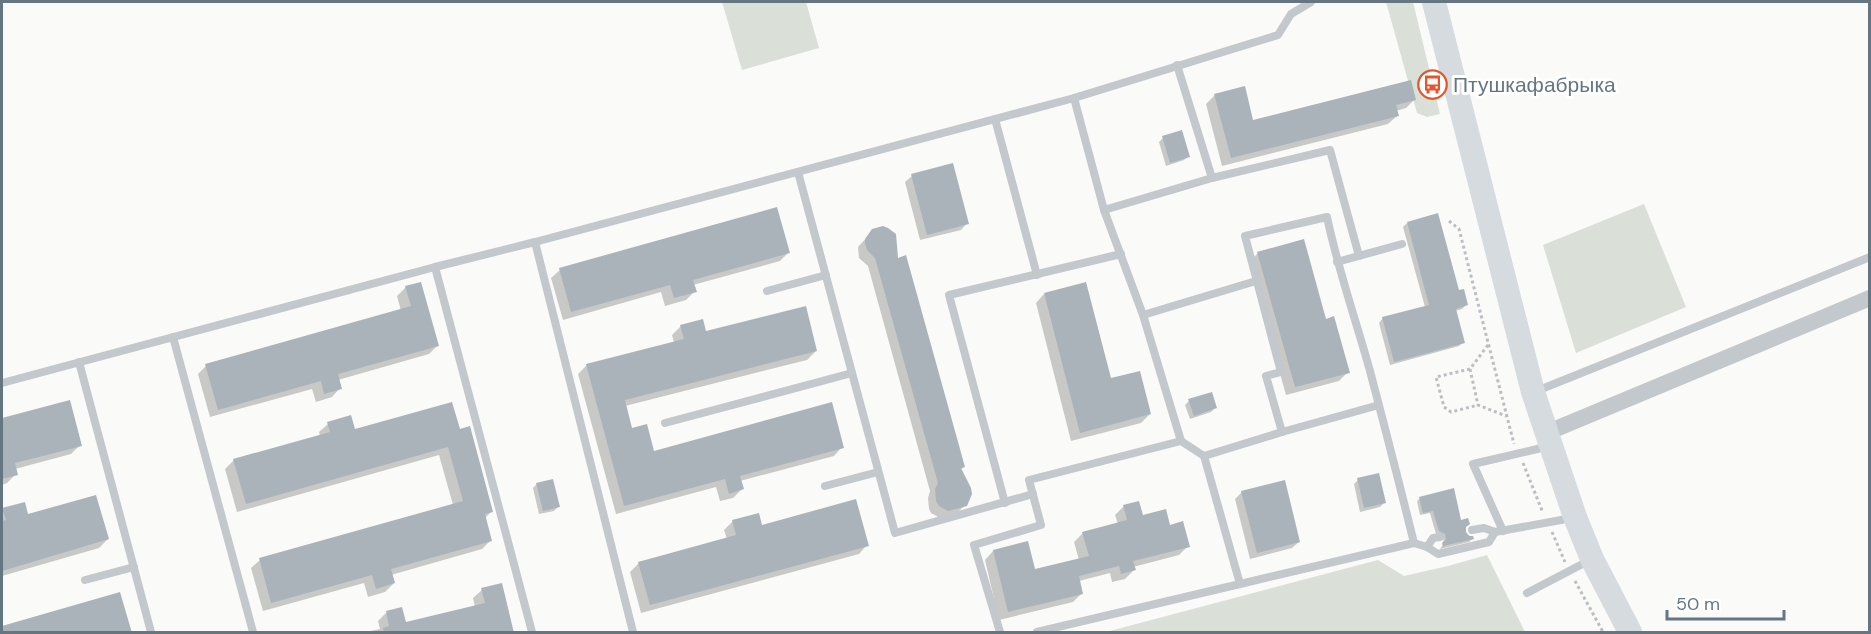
<svg xmlns="http://www.w3.org/2000/svg" width="1871" height="634" font-family="'DM Sans',sans-serif">
<rect width="100%" height="100%" fill="#fafaf8"/>
<g fill="#dadfd7">
<path d="M722,2H806L819,48L742,70Z"/>
<path d="M1386,2H1413L1440,114L1427,117L1417,113Z"/>
<path d="M1644,204L1686,307L1576,353L1543,245Z"/>
<path d="M1487,555L1525,632H1106L1378,560L1404,576L1448,566Z"/>
</g>
<g fill="#0003">
<path d="M1215,95L1252,121L1415,99L1406,108L1396,111L1397,116L1388,124L1222,166L1206,104Z"/>
<path d="M1163,138L1188,156L1184,160L1166,166L1159,142Z"/>
<path d="M912,176L967,223L961,230L920,240L905,182Z"/>
<path d="M1407,223L1466,305L1462,309L1455,311L1463,342L1459,346L1390,365L1379,323L1383,318L1425,307L1403,227Z"/>
<path d="M869,235L897,260L964,467L960,470L965,505L957,513L940,518L931,513L929,509L928,498L930,491L868,266L859,258L858,247Z"/>
<path d="M788,253L780,261L693,285L695,291L686,300L665,306L661,292L563,320L551,278L560,270Z"/>
<path d="M1258,253L1325,320L1348,372L1339,381L1286,395L1249,262Z"/>
<path d="M406,287L438,345L429,354L338,380L340,388L332,397L316,402L312,389L210,417L198,374L206,366L401,311L397,296Z"/>
<path d="M1044,294L1110,380L1150,414L1141,423L1071,441L1036,303Z"/>
<path d="M681,326L705,333L816,351L807,360L625,406L631,429L653,453L842,447L834,456L740,481L742,489L733,498L720,501L716,487L616,514L578,374L587,365L674,343L672,335Z"/>
<path d="M1189,401L1215,408L1211,412L1190,419L1185,405Z"/>
<path d="M69,402L80,445L71,454L15,469L16,474L7,483L2,485V420Z"/>
<path d="M328,424L354,431H459L492,511L485,518L491,540L482,549L391,575L394,583L385,592L368,597L364,583L263,611L251,568L260,560L453,505L439,455L237,512L225,469L234,460L320,436L319,432Z"/>
<path d="M1358,480L1384,503L1380,507L1360,512L1354,484Z"/>
<path d="M537,484L558,507L554,511L539,514L533,488Z"/>
<path d="M1242,492L1299,542L1292,548L1250,559L1235,499Z"/>
<path d="M1420,498L1460,522L1465,527L1464,532L1473,538L1469,542L1440,549L1444,543L1443,537L1436,534L1430,513L1420,515L1417,501Z"/>
<path d="M1124,506L1141,516L1169,526L1188,546L1179,555L1133,567L1134,570L1125,579L1112,582L1110,573L1079,581L1082,593L1073,602L999,620L985,560L993,551L1034,571L1079,560L1074,542L1083,533L1118,524L1115,515Z"/>
<path d="M3,510L27,516L108,539L99,548L2,576V511Z"/>
<path d="M733,521L761,527L867,545L859,554L641,613L630,572L639,563L727,539L724,530Z"/>
<path d="M482,590L512,632H366L380,629L378,621L386,613L405,624L475,607L473,598Z"/>
</g>
<g fill="#aab3b9">
<path d="M1411,80L1416,100L1396,105L1399,116L1231,158L1214,94L1245,86L1253,120Z"/>
<path d="M1182,130L1190,157L1170,163L1162,136Z"/>
<path d="M953,163L969,224L927,235L911,174Z"/>
<path d="M777,207L790,253L693,280L697,292L674,298L670,285L571,312L559,268Z"/>
<path d="M1438,213L1459,290L1464,289L1468,305L1456,309L1465,343L1394,362L1382,317L1429,305L1407,222Z"/>
<path d="M883,226L888,228L896,234L898,258L906,255L965,467L961,468L971,488L972,494L967,506L948,511L939,506L936,501L935,489L938,483L875,258L867,250L865,244V239L872,229Z"/>
<path d="M1304,239L1326,319L1334,316L1350,373L1295,387L1257,252Z"/>
<path d="M421,282L439,346L338,374L342,389L324,394L321,381L218,410L205,364L411,306L405,286Z"/>
<path d="M1086,282L1111,378L1140,371L1151,414L1080,433L1044,293Z"/>
<path d="M806,306L817,351L625,400L632,428L647,424L654,451L832,402L844,448L740,476L744,489L729,494L725,479L624,506L586,364L684,339L680,325L703,319L706,331Z"/>
<path d="M1212,392L1217,408L1194,416L1188,399Z"/>
<path d="M70,400L82,446L15,463L18,475L2,479V418Z"/>
<path d="M452,402L460,429L470,426L493,512L485,514L492,541L391,569L395,583L376,589L372,575L271,603L259,558L463,501L448,447L246,504L233,459L330,432L327,422L351,415L355,429Z"/>
<path d="M1379,473L1386,503L1364,508L1357,478Z"/>
<path d="M553,479L560,507L543,511L536,483Z"/>
<path d="M1285,480L1300,542L1257,553L1241,491Z"/>
<path d="M1454,488L1461,520L1468,518L1470,524L1466,527V532L1469,536H1473L1474,539L1443,546L1442,543L1446,539L1445,534L1439,531L1433,511L1423,513L1419,497Z"/>
<path d="M96,495L109,539L2,571V521L6,520L2,508L25,502L28,514Z"/>
<path d="M856,499L869,546L650,605L638,562L736,535L732,520L759,513L762,525Z"/>
<path d="M1139,501L1143,515L1166,509L1170,525L1183,521L1190,547L1133,561L1136,570L1121,574L1119,566L1079,576L1083,594L1008,612L993,550L1028,541L1035,569L1089,556L1082,532L1127,520L1123,505Z"/>
<path d="M502,583L514,633H384L383,628L389,626L386,611L402,607L406,622L485,603L481,588Z"/>
<path d="M120,592L132,633H2V626Z"/>
</g>
<g fill="none" stroke-linecap="round" stroke-linejoin="round">
<g stroke="#bbbfc2" stroke-width="3" stroke-dasharray="3 3" stroke-linecap="butt">
<path d="M1449,221L1459,229L1514,444"/>
<path d="M1488,345L1470,369L1478,405L1506,416"/>
<path d="M1470,369L1436,377L1444,407L1451,412L1478,405"/>
<path d="M1523,463L1543,513"/>
<path d="M1552,532L1565,562"/>
<path d="M1575,581L1603,632"/>
</g>
<g stroke="#c3c8cc" stroke-width="8">
<path d="M1074,98L1278,35L1291,14L1311,2"/>
<path d="M995,119L1037,275"/>
<path d="M798,172L895,533L1033,494"/>
<path d="M1212,178L1330,150L1359,256"/>
<path d="M1104,210L1212,178L1177,65"/>
<path d="M535,242L1074,98L1104,210L1143,315"/>
<path d="M1337,262L1402,244"/>
<path d="M767,291L826,275"/>
<path d="M173,337L253,632"/>
<path d="M79,362L151,632"/>
<path d="M2,383L435,267"/>
<path d="M1534,392L1870,257"/>
<path d="M1379,405L1282,432L1266,376L1281,372L1245,236L1327,217C1338,270 1356,320 1370,371C1385,428 1400,486 1414,543"/>
<path d="M665,423L852,373"/>
<path d="M1181,441L1143,315L1256,281"/>
<path d="M1204,456L1282,432"/>
<path d="M825,486L878,472"/>
<path d="M1005,503L949,295L1121,254"/>
<path d="M1472,530L1484,528L1495,532L1572,518"/>
<path d="M1503,531L1473,464L1550,446"/>
<path d="M1427,547L1433,538L1440,537"/>
<path d="M85,580L134,567"/>
<path d="M1240,584L1414,543L1427,547L1438,554L1489,542L1495,532"/>
<path d="M1527,593L1592,559"/>
<path d="M532,632L435,267L535,242L633,632"/>
<path d="M1000,632L974,545L1041,525L1029,480L1181,441L1204,456L1240,584L1037,632"/>
</g>
<path stroke="#c3c8cc" stroke-width="16" d="M1546,433L1870,298"/>
<path stroke="#d6dbdf" stroke-width="24" d="M1434,2L1533,392L1575,517L1592,559L1630,632"/>
</g>
<defs>
<symbol id="bus-ring" viewBox="-11 -11 22 22"><circle r="9.5" fill="#fff" stroke="#e4572e" stroke-width="1.5"/><path d="M-5-6H5V4H4V6H2V4H-2V6H-4V4H-5ZM-3.5-4V0h7V-4ZM-3.5 1.2v1.5H-2V1.2ZM2 1.2v1.5H3.5V1.2Z" fill="#e4572e"/></symbol>
</defs>
<g fill-rule="evenodd">
<use href="#bus-ring" x="1416" y="68" width="33" height="33"/>
</g>
<g text-anchor="middle" stroke-width="6" stroke-linejoin="round" paint-order="stroke">
<g font-size="21" fill="#657683" stroke="#fff" text-anchor="start">
<text x="1453" y="92">Птушкафабрыка</text>
</g>
</g>
<rect width="1871" height="634" fill="none" stroke="#657683" stroke-width="6"/>
<path d="M1667 610v9h117v-9" fill="none" stroke="#657683" stroke-width="3"/>
<text x="1676" y="610" font-size="18" fill="#657683" stroke="#ffffff" stroke-width="4.5" paint-order="stroke">50 m</text>
</svg>
